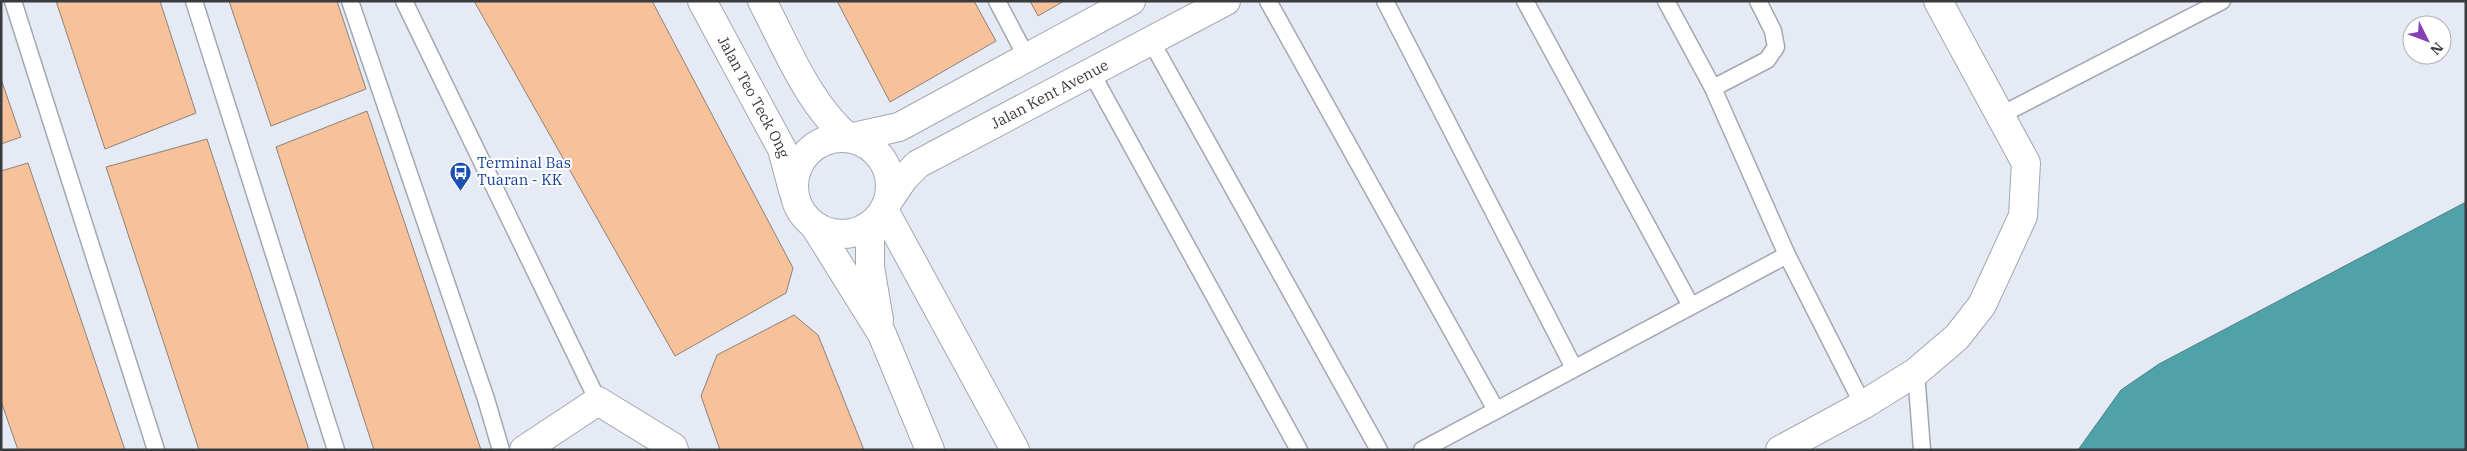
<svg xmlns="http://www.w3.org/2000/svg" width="2467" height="451" font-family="'IBM Plex Serif',serif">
<rect width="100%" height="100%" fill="#e5eaf5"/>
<path fill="#50a2a9" stroke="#498389" d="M2466,202V450H2078L2121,390L2159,364Z"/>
<g fill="#f7c19a" stroke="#8c827b">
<path d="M56,1H160L196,113L105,149Z"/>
<path d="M229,1H337L366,89L271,126Z"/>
<path d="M474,1H652L793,268L786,293L675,356Z"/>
<path d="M837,1H974L996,41L890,102Z"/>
<path d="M1030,1H1064L1038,16Z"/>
<path d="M1,79L21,137L1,144Z"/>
<path d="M367,111L481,450H374L276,147Z"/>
<path d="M207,139L309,450H199L106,167Z"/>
<path d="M28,163L125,450H18L1,401V171Z"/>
<path d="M794,315L818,335L864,450H720L701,396L717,355Z"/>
</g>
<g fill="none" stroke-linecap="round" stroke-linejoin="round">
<defs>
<g id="service">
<path d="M13,1L156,450"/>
<path d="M194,1L336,450"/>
<path d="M350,1L486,399L501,450"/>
<path d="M404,1L598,401"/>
<path d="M997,1L1027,58"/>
<path d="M1268,1L1496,410"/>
<path d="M1385,1L1574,368"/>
<path d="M1525,1L1691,306"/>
<path d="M1666,1L1713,88L1787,255L1863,405"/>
<path d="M1151,41L1379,450"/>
<path d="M1091,72L1299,450"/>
<path d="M1713,88L1767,60L1776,47L1773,31L1758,1"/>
<path d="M2001,115L2222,1"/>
<path d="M1916,372L1922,450"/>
<path d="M1422,450L1787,255"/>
</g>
<g id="minor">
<path d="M849,138L899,127L1131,1"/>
<path id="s1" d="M887,203L904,178L918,164L1226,1"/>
<path d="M884,210L1015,450"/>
<path d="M1780,450L1863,405L1916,372L1957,337L1982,305L2023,216L2026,163L1938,1"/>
</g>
<g id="tertiary">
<path id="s2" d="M702,1L782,149L793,190"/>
<path d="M762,1C786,46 809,106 849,138"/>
<circle cx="842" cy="186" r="48"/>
<path d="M814,225L882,334L930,450"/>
<path d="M870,226V267L879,320"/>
<path d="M524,450L598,401L673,447L674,450"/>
</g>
</defs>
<use href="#service" stroke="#a2a8b2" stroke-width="19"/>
<use href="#minor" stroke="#a2a8b2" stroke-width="30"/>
<use href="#tertiary" stroke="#a2a8b2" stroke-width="30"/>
<use href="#service" stroke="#fff" stroke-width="16"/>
<use href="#minor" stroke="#fff" stroke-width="28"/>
<use href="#tertiary" stroke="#fff" stroke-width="28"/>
</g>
<defs>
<symbol id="bus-pin" viewBox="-11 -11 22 30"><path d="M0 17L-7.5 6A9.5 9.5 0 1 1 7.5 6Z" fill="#1a4fb4" stroke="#fff"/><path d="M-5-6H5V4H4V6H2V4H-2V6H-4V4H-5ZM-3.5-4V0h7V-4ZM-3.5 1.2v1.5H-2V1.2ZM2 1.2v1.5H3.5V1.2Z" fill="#fff"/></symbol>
</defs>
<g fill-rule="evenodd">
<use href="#bus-pin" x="448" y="160" width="25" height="34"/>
</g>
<g text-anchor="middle" stroke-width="4" stroke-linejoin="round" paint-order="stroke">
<g font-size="15" fill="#393b3f" stroke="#fff">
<text dy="5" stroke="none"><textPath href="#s1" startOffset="199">Jalan Kent Avenue</textPath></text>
<text dy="5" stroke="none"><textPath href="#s2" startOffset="109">Jalan Teo Teck Ong</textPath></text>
</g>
<g font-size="15" fill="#164399" stroke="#fff" text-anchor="start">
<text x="477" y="168">Terminal Bas<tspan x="477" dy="17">Tuaran - KK</tspan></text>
</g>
</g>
<rect width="2467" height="451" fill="none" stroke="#393b3f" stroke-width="5"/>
<g transform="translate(2427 40) rotate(132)"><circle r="24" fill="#ffffff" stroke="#b0b1b2"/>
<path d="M0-4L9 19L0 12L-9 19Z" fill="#8241b6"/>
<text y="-8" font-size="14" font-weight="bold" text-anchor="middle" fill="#393b3f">N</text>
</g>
</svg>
